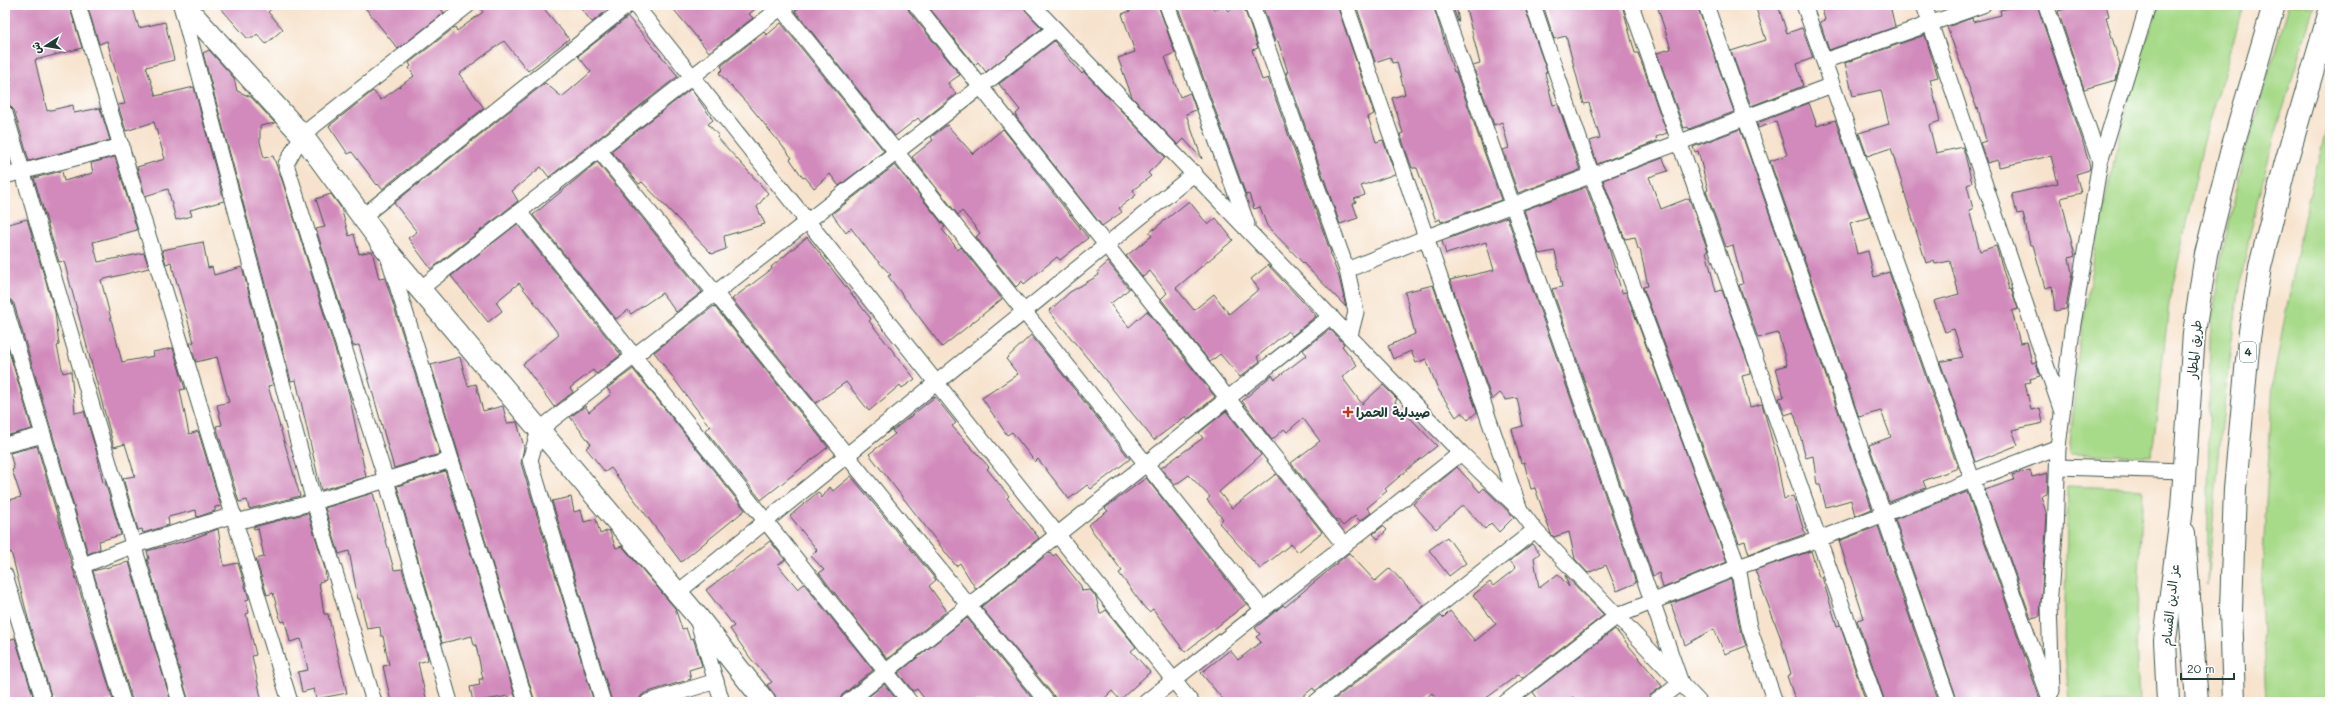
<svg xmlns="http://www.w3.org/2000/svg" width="2335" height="707" font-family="Mali,'Playpen Sans Arabic',sans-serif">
<rect width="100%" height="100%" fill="#fff"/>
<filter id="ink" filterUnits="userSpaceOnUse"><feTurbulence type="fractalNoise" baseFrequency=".025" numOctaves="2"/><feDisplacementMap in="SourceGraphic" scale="8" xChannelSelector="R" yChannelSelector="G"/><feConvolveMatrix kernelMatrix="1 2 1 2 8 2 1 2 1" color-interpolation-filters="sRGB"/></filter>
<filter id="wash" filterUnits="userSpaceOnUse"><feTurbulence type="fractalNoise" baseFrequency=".012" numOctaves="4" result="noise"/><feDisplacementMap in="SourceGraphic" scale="16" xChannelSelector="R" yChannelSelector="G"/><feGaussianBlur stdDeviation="0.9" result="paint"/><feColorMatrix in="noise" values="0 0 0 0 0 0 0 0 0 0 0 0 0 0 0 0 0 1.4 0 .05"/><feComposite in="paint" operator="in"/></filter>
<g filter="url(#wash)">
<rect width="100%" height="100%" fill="#f7e3cd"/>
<g fill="#a7da89" stroke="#638c5e">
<path d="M2159,5H2244L2203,144L2169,304L2152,456L2069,454L2079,347L2097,238L2133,75Z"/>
<path d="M2289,5H2314C2289,91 2260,176 2244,264C2224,370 2218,478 2207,585L2210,335L2221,258L2246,149Z"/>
<path d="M2330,115V702H2266L2261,592L2273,380L2305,213Z"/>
<path d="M2068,486L2143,489L2136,639L2139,702H2069L2064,638Z"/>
</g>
<g id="blocks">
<g fill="#d18abb">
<path d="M5,5H69L82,48L35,60L47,111L73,105L74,113L100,108L110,140L29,161L14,110L10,106L5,85V82L12,80L5,49Z"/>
<path d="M87,5H129L130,9L133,8L139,28L165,22L174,60L146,67L156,96L194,87L224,201L190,210L192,216L176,220L168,189L145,196L137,167L165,159L154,122L126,131L118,105L125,104L107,41L99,44Z"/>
<path d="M218,5H276L268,12L283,29L266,44L257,34L253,38H247Z"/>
<path d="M363,5H438L444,13L398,49Z"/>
<path d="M477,5H541L569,39L528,71L504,41L459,74L484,108L382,189L378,184L377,185L352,152L348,154L329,126L373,91L381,100L414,76L409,68L411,66L409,63L455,27L457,31L483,12Z"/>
<path d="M578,5H614L592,22Z"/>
<path d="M670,5H760L749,14L753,18L709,52Z"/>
<path d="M802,5H907L909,11L960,75L948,83L956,94L921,122L918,118L895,136L795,11Z"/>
<path d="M927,5H1023L1026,11L1042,28L986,72L978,62L975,65Z"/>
<path d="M1147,5H1158L1175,53L1165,57L1180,97L1190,93L1196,110L1186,114L1202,159L1184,139L1178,145L1132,97L1118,58L1135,52L1122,14Z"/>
<path d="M1177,5H1212L1214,10L1226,5L1228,11L1243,5L1258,48L1252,50L1262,80L1268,78L1331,253L1330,254L1339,277L1346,307L1267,226L1260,207L1254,209L1249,194L1246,195Z"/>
<path d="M1262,5H1337L1374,114L1368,117L1376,142L1383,140L1395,174L1361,186L1365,195L1354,199L1356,202L1353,204L1358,218L1340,224L1286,72H1288L1278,41L1275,42Z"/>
<path d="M1356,5H1433L1454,72H1456L1501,200L1441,222L1440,219L1436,221L1417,168H1412L1400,134L1403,133L1392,98L1405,94L1397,62L1392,63L1390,57L1375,62Z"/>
<path d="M1452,5H1456L1459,22H1458Z"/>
<path d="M1477,5H1524L1547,72L1545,73L1553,105L1558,104L1580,170L1518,193L1503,150L1509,148L1502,122L1494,125L1473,66L1480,64L1466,8Z"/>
<path d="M1543,5H1588L1589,10L1606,5H1622L1635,53H1638L1667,133L1656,137L1657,141L1597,164L1590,141L1600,138L1589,103L1584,104L1566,36L1554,39Z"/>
<path d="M1657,5H1697L1734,112L1689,129L1688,127L1684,128L1657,53L1671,49Z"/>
<path d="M1755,5H1778L1787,33L1802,28L1813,58L1797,64L1803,86L1751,106L1731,51L1766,40Z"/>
<path d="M1821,5H1890L1895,27L1829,50L1820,22L1825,20Z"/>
<path d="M2023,5H2037L2082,139L2090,167L2089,170L2076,174L2081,193L2061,198L2075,256L2069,258L2072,273L2066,309L2055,311L2052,286L2045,288L2033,245H2030L2023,213L2017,214L2012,194L2058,183L2051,156L1999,167L1998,160L1987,163L1980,143L1986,141L1978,108L1977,109L1947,27L1972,18L1973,22L2001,15L2000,10Z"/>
<path d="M2077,5H2106L2109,16L2106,17L2120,65L2116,80L2084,89L2058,11Z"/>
<path d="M628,17L678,76L549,177L541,167L512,191L518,201L431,269L408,238L417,232L394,203L545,83L562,97L591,72L578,56Z"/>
<path d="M781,23L884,151L839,186L830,174L814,188L805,177L803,178L790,159L792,158L753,110L719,73L723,69L721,66L764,32L767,35Z"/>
<path d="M1925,35L1938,77L1930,79L1940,121L1929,125L1936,153L1963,147L1972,183L1967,185L1973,209L1969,210L1980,251L1996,246L2009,290L2011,289L2018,309L2012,311L2020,343L2027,342L2032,363L2036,362L2040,376L2030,379L2031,382L2025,383L2031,410L2040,408L2043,423L2012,430L2018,445L1975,462L1940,362L1963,357L1954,329L1945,332L1934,301L1959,294L1950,261L1935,264L1934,261L1926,263L1891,148L1867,156L1859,133L1889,124L1881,90L1853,96L1845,63Z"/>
<path d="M1054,41L1082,74L1084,72L1165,157L1148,173L1151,176L1133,190L1136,195L1119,208L1122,212L1102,226L1017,118L1016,114L1020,110L999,84Z"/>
<path d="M209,50L234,78L237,91L251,97L275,123L260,126V142L264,158L273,156L283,183L349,394L366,477L321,490L296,380L291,381L203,53Z"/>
<path d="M691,89L713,120L708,124L719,136L717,137L768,193L757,207L765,224L724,236L726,249L712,254L642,182L639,184L611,151Z"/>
<path d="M1809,103L1817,126L1835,120L1870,217L1850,223L1857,254L1868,251L1874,277L1889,272L1958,468L1923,481L1926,488L1889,502L1869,445L1891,437L1881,411L1859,417L1770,161L1787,155L1776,122L1758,128L1757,123Z"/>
<path d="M947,125L973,154L1003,129L1088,238L1060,260L1057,257L1024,284L1022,281L1016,287L976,237L980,233L962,211L958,215L912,157L933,140L931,137Z"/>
<path d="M1740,129L1872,509L1855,516L1851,500L1826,507L1820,485H1817L1813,456L1806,458L1794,412L1785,415L1779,398L1784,397L1776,368L1787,365L1778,333L1758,338L1739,285L1743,284L1733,245L1726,247L1706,191L1708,190L1698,151L1695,152L1693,147Z"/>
<path d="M115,157L137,230L93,242L98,262L144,253L149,268L101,280L122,362L154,356L153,352L173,348L185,389L180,390L189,434L198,431L221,506L215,507V511L197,517L196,510L168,517L169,525L143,533L142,529L138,530L123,478L135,476L125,444L114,447L64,261L59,262L34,178L62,171L64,181L93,173L91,163Z"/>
<path d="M1663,158L1668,171L1649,177L1661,209L1689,198L1708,251H1706L1716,292L1722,290L1749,366L1750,374L1742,376L1750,407L1762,404L1775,451L1784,499L1793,496L1805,534L1749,554L1745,541L1739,543L1643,287L1648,286L1640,249H1638L1635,237L1625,239L1603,180Z"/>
<path d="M597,162L702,292L676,312L662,293L631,314L628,310L616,319L533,215Z"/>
<path d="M895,165L945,227L942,229L958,250L961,247L1002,299L942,347L888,276L891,275L871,254L851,228L846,233L832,214Z"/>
<path d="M1586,187L1608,245L1622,293L1626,292L1727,562L1663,588L1659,573L1653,576L1552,289L1562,287L1555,251L1539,254L1524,210Z"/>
<path d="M331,194L341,208L349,236L354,234L359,254L372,251L379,279L385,278L440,454L394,468L359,345L353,346L316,229L325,227L316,199Z"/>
<path d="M1189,201L1208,225L1216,218L1233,240L1176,288L1194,310L1214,294L1229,314L1259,289L1251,279L1268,265L1316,316L1292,336L1288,331L1257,357L1260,361L1240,377L1220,354L1210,362L1161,299L1167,293L1150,271L1143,277L1126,256L1152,236L1149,233Z"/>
<path d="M1507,217L1636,583L1617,591L1606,565L1588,573L1575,559L1569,532L1554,537L1551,534L1535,488L1531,489L1524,462L1521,463L1512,429L1523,426L1517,398L1506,400L1500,393L1492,400L1450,280L1494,270L1486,242L1446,254L1442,241Z"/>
<path d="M27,219L55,312L59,345L57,346L63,373L71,371L75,413L84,411L97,453L103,483L105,482L121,535L99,541L100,549L88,554L14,304L11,300L5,298V225Z"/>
<path d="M517,224L621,355L596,374L593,370L570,388L573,392L554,407L523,364L559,335L545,316L519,283L496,302L502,311L488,322L451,276Z"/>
<path d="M807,237L871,319L869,321L915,379L902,388L900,385L869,411L846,382L816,403L732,299L772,269L771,267Z"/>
<path d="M203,242L208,268L212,267L214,275L242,267L273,385L268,386L300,496L249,509L247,500L239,502L216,426L222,425L217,405L229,402L217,357L196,362L190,343L194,342L171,262L166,264L162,250Z"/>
<path d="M1108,262L1129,289L1110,304L1129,327L1147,311L1215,397L1188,419L1186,416L1154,440L1049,311L1070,292L1099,275L1098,271Z"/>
<path d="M1433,285L1477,412L1468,420L1462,412L1456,417L1438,389L1426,359L1416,363L1411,351L1393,359L1388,346L1415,334L1405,292Z"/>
<path d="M714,306L828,447L761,500L705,430L710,427L654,352Z"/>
<path d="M1330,329L1344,344L1342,346L1357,365L1342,377L1362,404L1383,385L1397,399L1395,402L1437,446L1414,464L1385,489L1387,491L1367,508L1371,513L1360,521L1355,516L1343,526L1337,519L1336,520L1291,463L1320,441L1303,418L1287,432L1284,429L1272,440L1242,401L1272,375L1275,379L1307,355L1303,350Z"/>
<path d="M1031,335L1130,459L1091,489L1087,485L1069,499L1038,459L1035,462L1012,432L1007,435L982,398L1018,374L1006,359Z"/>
<path d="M5,338L32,429L5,436Z"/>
<path d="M460,357L468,386L476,384L483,411L503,406L507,423L517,422L524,447L521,463L594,702H535L431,365Z"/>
<path d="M633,369L745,510L681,562L611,468L605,472L586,448L591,444L570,417L585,406L589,412L611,394L607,388Z"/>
<path d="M935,397L956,423L952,426L989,467L987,469L1009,496L1007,498L1039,538L976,589L960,563L956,566L869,454L895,434L892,431Z"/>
<path d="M1226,411L1261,455L1219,492L1232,508L1276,474L1322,532L1298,552L1291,544L1260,569L1219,523L1223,519L1207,500L1210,497L1189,475L1175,485L1161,468L1203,438L1199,433Z"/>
<path d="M37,446L73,569L113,700L104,702H53L30,626L13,559L11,552L8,553L5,542V501L21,497L12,470L14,469L10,453Z"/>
<path d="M1457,467L1480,492L1484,488L1514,517L1499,532L1491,523L1485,529L1463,505L1436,529L1413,504Z"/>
<path d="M2030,470L2032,477L2048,473L2047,494L2041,496L2047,516L2040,616L2031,618L1985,490L2014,480L2012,475Z"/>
<path d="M445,471L517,702H510L509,696L473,702L470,687L480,685L479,679H483L476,645H474L472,636L442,643L397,486Z"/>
<path d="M851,476L936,580L929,586L947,611L887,659L819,573L824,570L811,556L817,550L790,516L818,492L822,498L830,487L833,491Z"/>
<path d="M1146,478L1246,604L1185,652L1153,609L1149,612L1144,607L1119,573L1122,571L1088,525L1108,511L1105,508Z"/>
<path d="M1967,492L2041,702H1958L1895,519Z"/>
<path d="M373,493L394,570L402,569L427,655L428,660L418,663L427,702H391L383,666L389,665L383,636H381L380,627L367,629L360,599H358L349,551L339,554L325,508Z"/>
<path d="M571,497L574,512L581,510L584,522L596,519L600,534L609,530L616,548L622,546L675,608L682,629L686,628L690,639L693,638L702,666L689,670L691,679L645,693L641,696L639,702H612L552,501Z"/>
<path d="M308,513L325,569L326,580L319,582L324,614H328L347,693L316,699L314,689L302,692L298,672L308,670L301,639L290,642L285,621L281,622L273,593L267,595L256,559L264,557L258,528L254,529L253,527Z"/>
<path d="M1383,526L1387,530L1378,539L1373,534Z"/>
<path d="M1878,526L1939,702H1885L1857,620L1864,618L1839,541Z"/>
<path d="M218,529L224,566L238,563L249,599L246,600L249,613L246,614L256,655L252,656L262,702H189L147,559H149L147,551L189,540Z"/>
<path d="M1447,537L1466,563L1449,576L1429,550Z"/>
<path d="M770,541L785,560L778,565L798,589L804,584L873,670L842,695L839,702H777L775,695L767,685L772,682L751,659L730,629L734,626L706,590Z"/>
<path d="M1532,544L1540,553L1534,558L1539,588L1558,574L1569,587L1565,575L1604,615L1522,678L1519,674L1481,702H1439L1432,693L1422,702H1331L1441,616L1443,618L1450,611L1475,641L1496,624L1473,595L1490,582L1493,586L1516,568L1510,561Z"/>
<path d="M1811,551L1819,577H1822L1837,626L1840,625L1866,702H1796L1787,676L1791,674L1780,636L1755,570Z"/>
<path d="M1050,552L1053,556L1056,554L1081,586L1082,591L1090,590L1096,597L1100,614L1106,610L1136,647L1131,651L1150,672L1120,700L1112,691L1101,702H1056L1054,696L981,607Z"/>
<path d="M1349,553L1375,581L1390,568L1424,606L1315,691L1313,688L1296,702H1225L1201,673L1230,650L1238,660L1261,642L1256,637L1260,634L1255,628L1283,605L1285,607Z"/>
<path d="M129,562L171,702H136L132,700L93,571Z"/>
<path d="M1731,579L1740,629L1746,646L1725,654L1714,629L1685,645L1671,604Z"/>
<path d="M967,618L1035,702H927L917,689L913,691L898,673Z"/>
<path d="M1615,629L1662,686L1650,695L1647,702H1577L1573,697L1565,702H1540L1533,692Z"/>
<path d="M15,638L35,702H7L5,692V641Z"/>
<path d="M884,684L897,700L862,702Z"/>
</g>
</g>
</g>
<g filter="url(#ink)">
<use href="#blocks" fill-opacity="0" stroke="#3f564b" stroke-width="1"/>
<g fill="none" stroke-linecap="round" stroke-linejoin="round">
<defs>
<g id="street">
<path d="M78,5L290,702"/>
<path d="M181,5L314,502L374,702"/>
<path d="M635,5L1191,702"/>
<path d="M916,5L1344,545"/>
<path d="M1032,5L1461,453L1520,510L1535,530L1699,702"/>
<path d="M1167,5L1247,224"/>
<path d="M1252,5L1347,270L1356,312L1350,335"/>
<path d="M1346,5L1519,507"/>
<path d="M1442,5L1681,683L1656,702"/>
<path d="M1533,5L1592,176L1738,567L1749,627L1775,702"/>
<path d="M1631,5L1876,702"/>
<path d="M1706,5L1949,702"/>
<path d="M1804,5L2051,702"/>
<path d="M1924,5L2061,409"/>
<path d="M2046,5L2100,162"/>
<path d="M781,8L1263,610"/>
<path d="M1824,61L1983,5"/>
<path d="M5,113L180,702"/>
<path d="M599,150L1047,702"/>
<path d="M5,176L122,146"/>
<path d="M519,212L910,702"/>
<path d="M362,217L628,5"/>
<path d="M388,256L526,702"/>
<path d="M1347,270L1427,237L1832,85"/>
<path d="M420,289L784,5"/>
<path d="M5,307L123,702"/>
<path d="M5,445L43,435"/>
<path d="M2058,467L2184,471"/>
<path d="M236,522L314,502L451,460"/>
<path d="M81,566L135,545L234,515"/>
<path d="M5,575L44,702"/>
<path d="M677,593L1195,173"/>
<path d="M698,622L722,702"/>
<path d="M2052,691L2049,605L2055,534L2058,447L2072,330L2100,162L2148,5"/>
<path d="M450,702L386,480L286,164L302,135L468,5"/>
<path d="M603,702L530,460L539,430L1055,29"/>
<path d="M648,702L716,681"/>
<path d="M848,702L1331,316"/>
<path d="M1146,702L1461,453"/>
<path d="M1316,702L1535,530"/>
<path d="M1506,702L1617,616L1738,567L1819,539L2058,447"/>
</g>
<path id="secondary" d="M184,5L302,135L386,249L697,616L765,702"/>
<path id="primary" d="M2184,533L2197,702"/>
<g id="highway">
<path d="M2168,702L2165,640L2182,508L2194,333L2206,254L2233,145L2274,5"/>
<path d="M2234,702L2231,610L2235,488L2249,338L2260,267L2286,162L2330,11"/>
</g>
</defs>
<use href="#street" stroke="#3f564b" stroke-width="17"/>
<use href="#secondary" stroke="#3f564b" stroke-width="23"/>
<use href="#primary" stroke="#3f564b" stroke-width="24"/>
<use href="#highway" stroke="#3f564b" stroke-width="24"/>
<use href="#street" stroke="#fff" stroke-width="15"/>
<use href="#secondary" stroke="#fff" stroke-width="21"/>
<use href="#primary" stroke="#fff" stroke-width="22"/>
<use href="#highway" stroke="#fff" stroke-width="22"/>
</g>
</g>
<path fill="#c8321e" stroke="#fff" stroke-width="1.5" d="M1346 406h4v4h4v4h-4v4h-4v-4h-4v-4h4z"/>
<g text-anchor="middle" stroke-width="4" stroke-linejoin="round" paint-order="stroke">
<rect fill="#fff" stroke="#627771" stroke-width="1" x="2240" y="342" width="16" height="20" rx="3"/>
<g font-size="12" font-weight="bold" fill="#1f3d34">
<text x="2248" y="356">4</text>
</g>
<g font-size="13" fill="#1f3d34" stroke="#fff">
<text transform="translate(2194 349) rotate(-85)" y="5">طريق المطار</text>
<text transform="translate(2170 605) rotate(-84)" y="5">عز الدين القسام</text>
</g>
<g font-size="13" font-weight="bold" fill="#1f3d34" stroke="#fff" text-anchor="start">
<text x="1356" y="417">صيدلية الحمرا</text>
</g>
</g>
<rect width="2335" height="707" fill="none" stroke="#fff" stroke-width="20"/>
<g transform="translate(46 46) rotate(258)" stroke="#ffffff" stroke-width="3" paint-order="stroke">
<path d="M0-3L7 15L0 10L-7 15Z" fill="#1f3d34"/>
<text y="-6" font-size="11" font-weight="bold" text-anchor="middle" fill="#1f3d34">ش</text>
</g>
<path d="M2181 673v6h53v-6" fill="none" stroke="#1f3d34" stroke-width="2"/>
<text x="2187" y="673" font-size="12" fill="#1f3d34" stroke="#ffffff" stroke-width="3" paint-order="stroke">20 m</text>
</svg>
